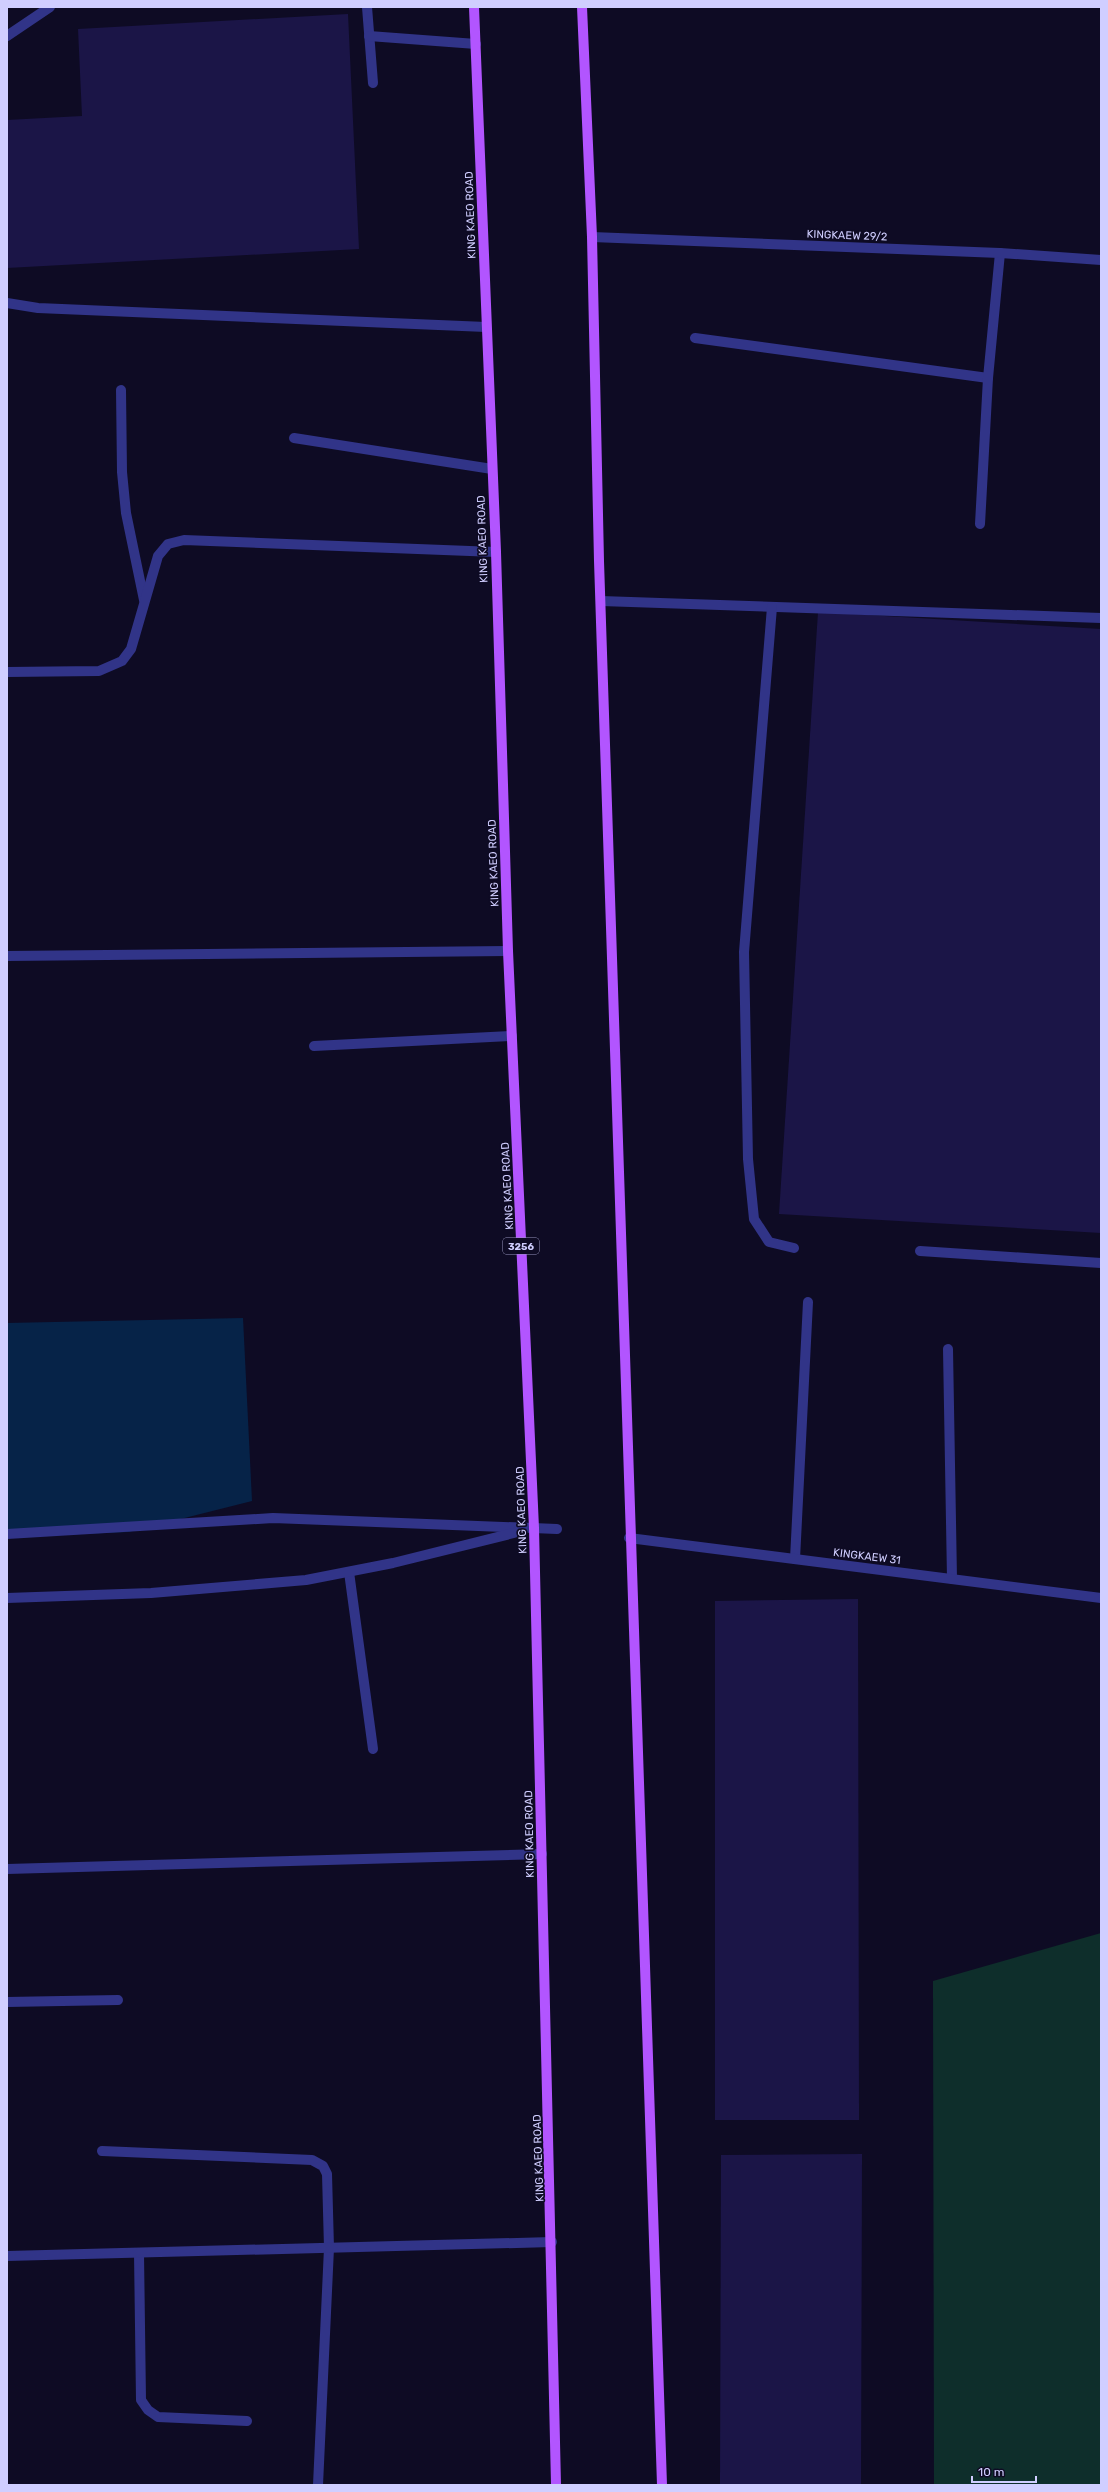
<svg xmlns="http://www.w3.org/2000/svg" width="1108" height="2492" font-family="Rubik,sans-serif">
<rect width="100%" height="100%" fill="#0e0b24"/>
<path fill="#0e2e2b" d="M1101,1933V2485H934L933,1981Z"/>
<path fill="#062348" d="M243,1318L252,1501L129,1532L7,1537V1323Z"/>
<g fill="#1b1547">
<path d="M348,14L359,249L7,268V120L82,116L78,29Z"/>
<path d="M818,612L1101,629V1233L779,1214Z"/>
<path d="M858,1599L859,2120H715V1601Z"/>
<path d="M862,2154L861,2485H720L721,2155Z"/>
</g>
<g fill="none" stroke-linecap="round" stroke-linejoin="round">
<g stroke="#313488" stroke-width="10">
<path d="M367,7L373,83"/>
<path d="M7,36L50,7"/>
<path d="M369,36L476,44"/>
<path d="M7,303L38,308L486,327"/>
<path d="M695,338L988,378"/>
<path d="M121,390L122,472L126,513L144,600"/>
<path d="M294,438L492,469"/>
<path d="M980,524L988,378L1000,253"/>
<path d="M601,601L1101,618"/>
<path d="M772,607L744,952L748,1159L754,1219L769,1242L794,1248"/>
<path d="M7,672L99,671L122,661L131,649L158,556L168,544L184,540L496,552"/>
<path d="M7,956L508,951"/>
<path d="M314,1046L512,1036"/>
<path d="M920,1251L1101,1263"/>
<path d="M948,1349L952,1579"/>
<path d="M795,1559L808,1302"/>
<path d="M349,1572L373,1749"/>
<path d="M7,2002L118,2000"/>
<path d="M102,2151L312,2160L323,2166L327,2174L329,2248L318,2485"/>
<path d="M139,2253L141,2400L148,2410L158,2417L247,2421"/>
<path d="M7,2256L552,2242"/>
</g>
<g stroke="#313488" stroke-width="10">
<path d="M592,237L1000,253L1101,260"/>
<path d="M7,1534L273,1518L557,1529"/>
<path d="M629,1538L1101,1598"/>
<path d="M7,1598L151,1593L306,1580L393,1563L522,1531"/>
<path d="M7,1869L542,1854"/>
</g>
<g stroke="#b255ff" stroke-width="10">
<path d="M474,7L496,552L508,951L534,1528L556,2485"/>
<path d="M582,7L592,237L599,561L662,2485"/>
</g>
</g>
<g text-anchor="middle" stroke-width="3.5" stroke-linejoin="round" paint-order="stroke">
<rect fill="#0e0b24" stroke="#9694bd" stroke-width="1" x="503" y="1238" width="36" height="16" rx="3"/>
<g font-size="10" font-weight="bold" fill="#d0ceff">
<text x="521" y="1250">3256</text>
</g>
<g font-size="11" fill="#d0ceff" stroke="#0e0b24">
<text transform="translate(470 215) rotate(-92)" y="4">KING KAEO ROAD</text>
<text transform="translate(847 235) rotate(2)" y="4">KINGKAEW 29/2</text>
<text transform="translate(482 539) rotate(-92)" y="4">KING KAEO ROAD</text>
<text transform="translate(493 863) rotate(-92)" y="4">KING KAEO ROAD</text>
<text transform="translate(507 1186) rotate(-93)" y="4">KING KAEO ROAD</text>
<text transform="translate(521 1510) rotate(-92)" y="4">KING KAEO ROAD</text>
<text transform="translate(867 1556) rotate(7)" y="4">KINGKAEW 31</text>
<text transform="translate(529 1834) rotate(-91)" y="4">KING KAEO ROAD</text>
<text transform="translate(538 2158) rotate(-92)" y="4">KING KAEO ROAD</text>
</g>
</g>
<rect width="1108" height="2492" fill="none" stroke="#d0ceff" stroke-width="16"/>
<path d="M972 2476v6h64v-6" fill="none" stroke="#d0ceff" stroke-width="2"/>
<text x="978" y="2476" font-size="12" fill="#d0ceff" stroke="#0e0b24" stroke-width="3" paint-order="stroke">10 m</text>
</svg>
